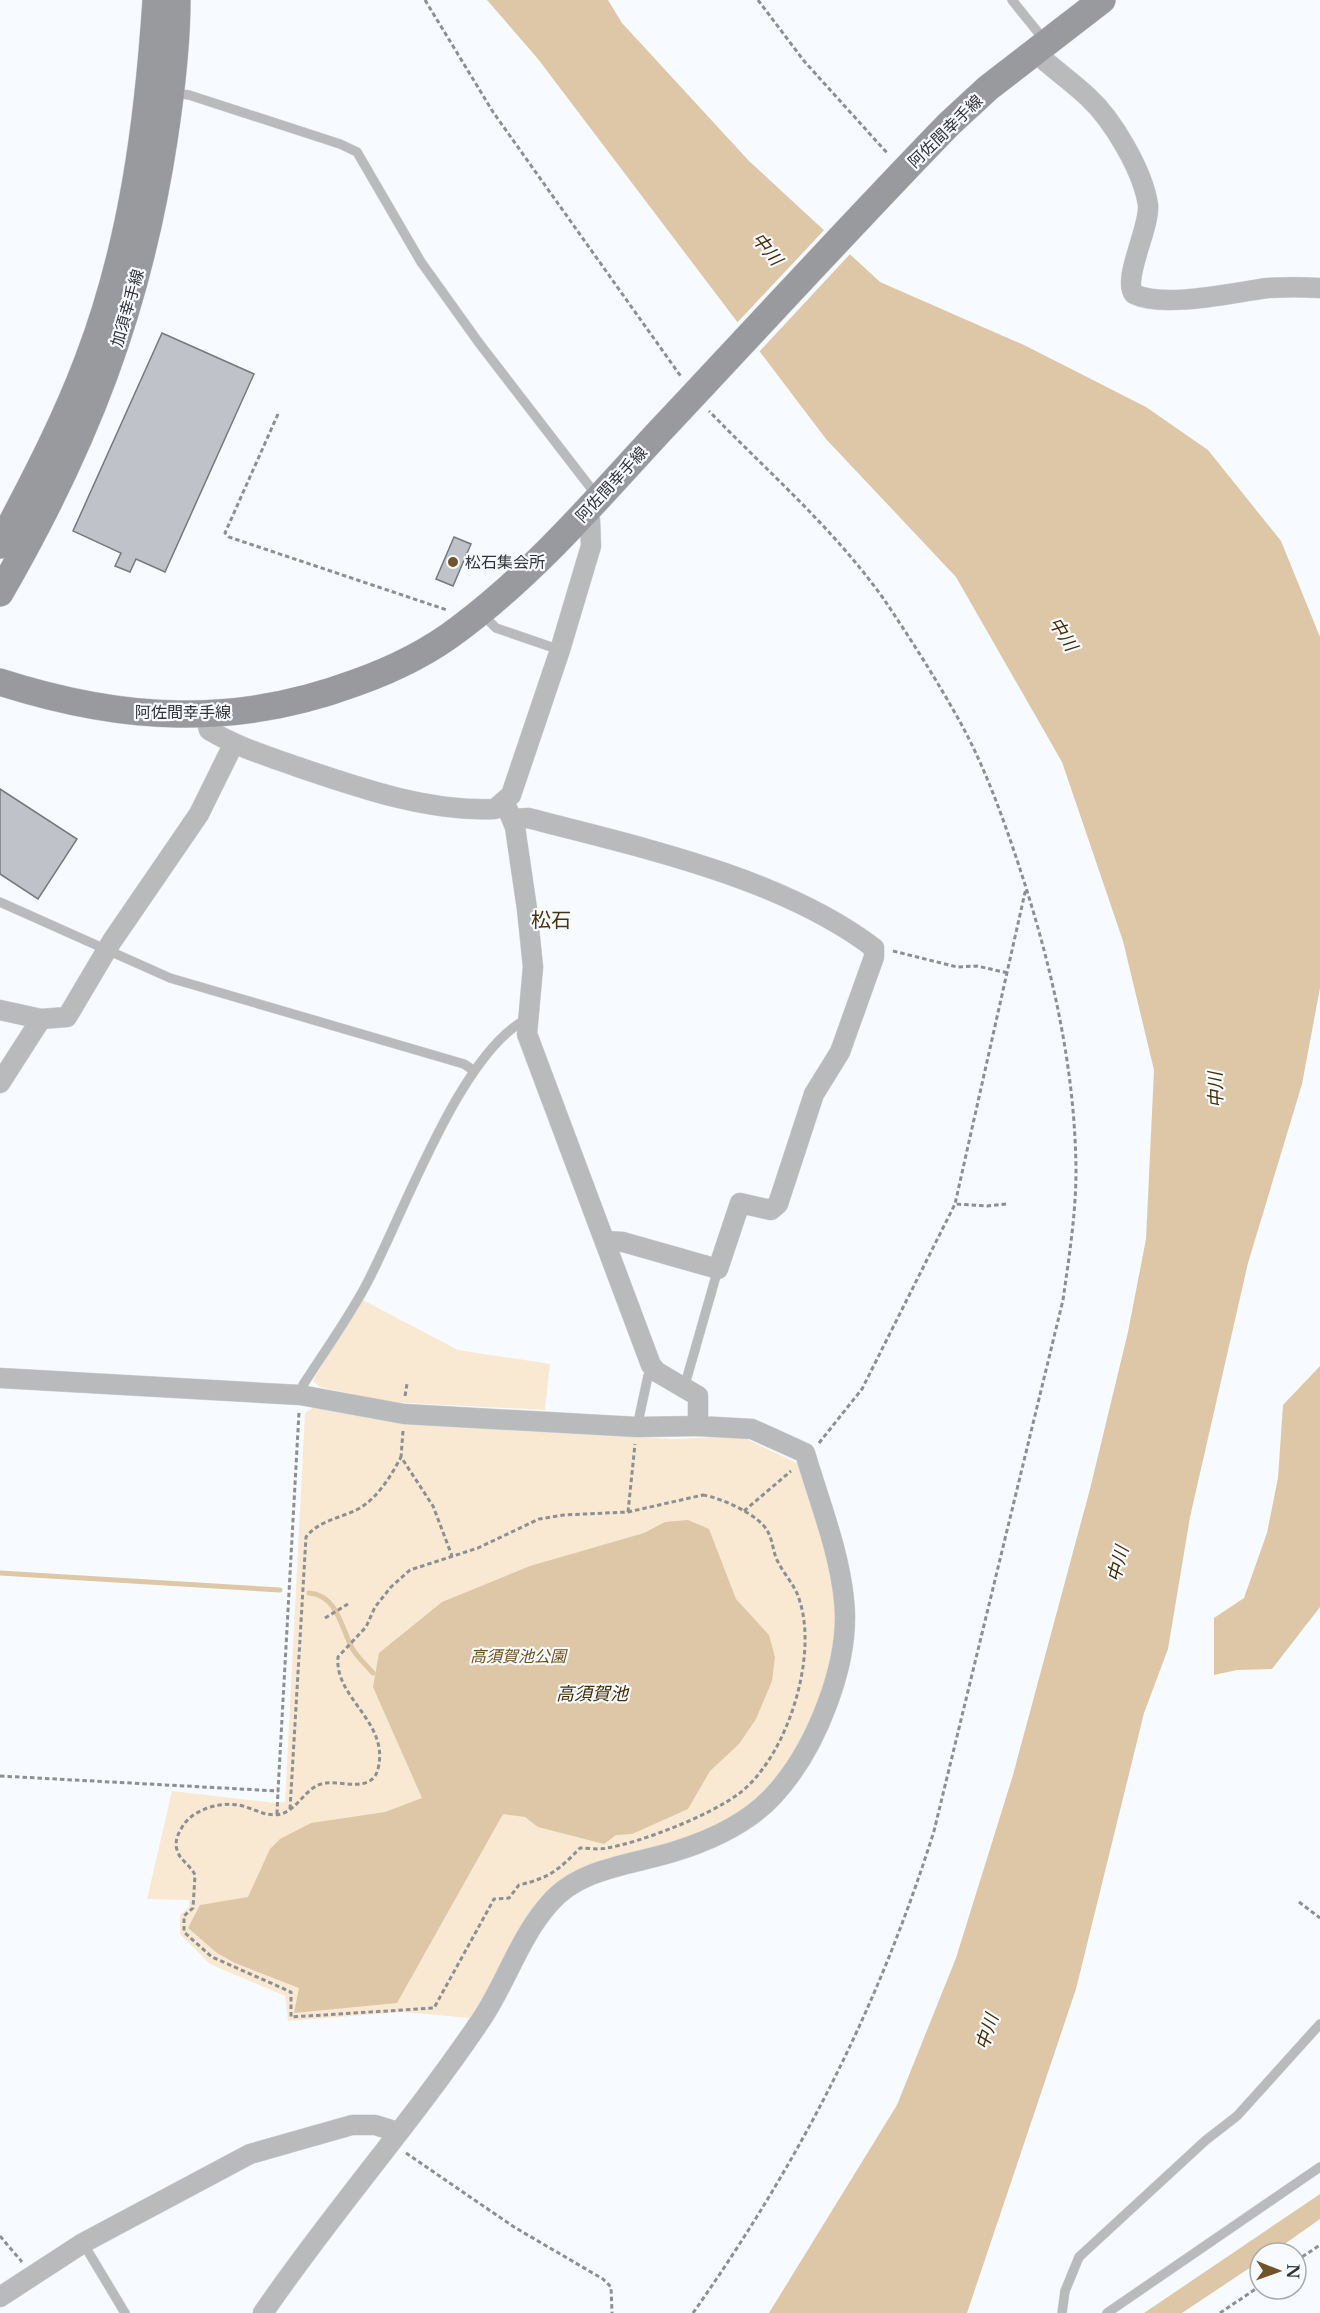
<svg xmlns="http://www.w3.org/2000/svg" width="1320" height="2313" font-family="'Libre Baskerville','Noto Sans JP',serif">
<rect width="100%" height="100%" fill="#f7faff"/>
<g fill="#f9e9d3">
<path d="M361,1299L458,1350L550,1364L545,1410L389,1402L320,1387L313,1381Z"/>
<path d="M314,1407L399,1423L673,1439L740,1436L803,1466L837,1597L833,1661L817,1715L775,1783L735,1817L541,1902L470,2018L402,2012L288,2021L285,1996L210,1964L180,1934V1915L189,1907V1900L147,1899L172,1791L276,1803L285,1802L305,1413Z"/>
</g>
<g fill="#dec7a6">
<path d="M487,0H608L622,23L749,161L880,282L1024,345L1146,407L1208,450L1281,541L1320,637V988L1302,1084L1248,1263L1190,1517L1168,1649L1144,1713L1076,1989L967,2313H769L897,2105L956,1958L1013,1775L1090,1489L1128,1332L1146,1239L1154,1070L1123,941L1062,762L956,577L826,439L538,59Z"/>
<path d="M1320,1366V1607L1272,1669L1237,1670L1214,1675V1618L1244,1598L1267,1533L1278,1478L1283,1405Z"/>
<path d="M688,1520L709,1529L736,1599L769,1635L775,1657L772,1681L756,1719L739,1744L710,1771L688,1809L632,1834L616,1835L604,1844L538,1827L525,1817L503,1814L397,2003L294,2013L299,1988L235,1963L217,1953L188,1928L200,1905L248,1897L270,1849L280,1839L311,1823L385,1812L422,1798L373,1687L379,1653L442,1602L530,1566L644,1533L665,1522Z"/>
<path d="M1320,2194V2219L1272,2253H1260V2261L1182,2313H1144Z"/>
</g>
<path fill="#f7faff" d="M826,228L852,252L757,354L735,325Z"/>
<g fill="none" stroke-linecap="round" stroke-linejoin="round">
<g stroke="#dec7a6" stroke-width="5">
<path d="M0,1573L280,1590"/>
<path d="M309,1593C337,1595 341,1627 352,1648C357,1657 366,1665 373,1673"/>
</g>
</g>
<g fill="#bfc2c8" stroke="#77797f" stroke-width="1.5">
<path d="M162,333L254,374L165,572L136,559L130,572L115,566L121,553L73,531Z"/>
<path d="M454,537L471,544L453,586L436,579Z"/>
<path d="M0,789L77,839L38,899L0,874Z"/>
</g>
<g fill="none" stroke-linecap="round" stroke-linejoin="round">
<defs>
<g id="service">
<path d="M1012,0L1045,41"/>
<path d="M174,93L189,95L340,144L357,152L421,262L479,343L597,496"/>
<path d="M482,614L496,628L560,650"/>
<path d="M0,902L170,978L464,1064L473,1070"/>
<path d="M684,1388L718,1269"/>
<path d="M300,1395L303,1385C324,1352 348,1319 366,1285C403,1216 460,1052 527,1019"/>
<path d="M637,1427L648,1376L655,1369"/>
<path d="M83,2243L125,2313"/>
<path d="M1062,2313L1065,2291L1079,2257L1206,2140L1237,2116L1320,2024"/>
<path d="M1107,2313L1320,2167"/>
</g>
<g id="minor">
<path d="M1035,52C1052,68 1071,81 1088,97C1113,120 1143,171 1148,205C1150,228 1122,279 1134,294C1165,309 1234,292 1268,288C1285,287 1303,287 1320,288"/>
<path d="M205,715L209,730C237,747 267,756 298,767C360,788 428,812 495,809L511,795L560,650L591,546L590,520L585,511"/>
<path d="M513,819L528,818C639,847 781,877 874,948V957L840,1052L814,1094L778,1204L771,1210L740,1203L718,1269L623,1242L606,1241"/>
<path d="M0,1010L41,1019L67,1017L112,941L199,814L233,745"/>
<path d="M0,1083L41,1019"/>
<path d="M0,1378L300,1395L404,1414L637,1427L698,1426"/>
<path d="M0,2297L83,2243L250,2154L352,2125H375L398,2132"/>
<path d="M263,2313C332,2212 413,2121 481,2020C506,1983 519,1938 549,1904C580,1867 633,1865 676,1851C711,1840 748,1823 773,1796C816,1750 851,1662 844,1600C839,1550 819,1501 805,1453L752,1429L698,1426V1396L657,1372L651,1365L527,1034L533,967L527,909L515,827L505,803"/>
</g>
<g id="secondary">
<path d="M0,545C32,484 64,424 88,360C132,245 148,123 156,0"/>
<path d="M0,593C86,444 138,310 164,140C171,94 177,47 177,0"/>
<path d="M0,682C122,721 234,728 355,683C392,670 429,652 460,628C535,572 596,500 659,432C756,329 851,225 949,124L988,88L1102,0"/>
</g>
</defs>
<use href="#service" stroke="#d4d6db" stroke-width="10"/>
<use href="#minor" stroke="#d4d6db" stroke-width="21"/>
<use href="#secondary" stroke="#d4d6db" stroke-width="28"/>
<g stroke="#8d8f93" stroke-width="3" stroke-dasharray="4.5 3" stroke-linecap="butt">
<path d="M425,0L493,112L682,378"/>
<path d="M758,0L804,61L888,154"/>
<path d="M278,414L225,533L229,537L447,610"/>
<path d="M893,951L957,967L977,966L1008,973"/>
<path d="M1006,1204L987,1206L955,1204L1026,888"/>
<path d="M405,1396L407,1384"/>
<path d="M403,1431L401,1457L433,1506L452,1556"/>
<path d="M819,1443L862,1389L955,1204"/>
<path d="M703,1495C721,1498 760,1515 768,1532C773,1541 773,1553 778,1562C785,1576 796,1586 800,1602C818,1659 786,1760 737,1795C708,1816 642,1842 607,1848C598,1850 588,1848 580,1848C559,1870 549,1878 519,1885L509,1898L494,1899L434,2008L291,2017V1992L212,1957L184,1932V1916L193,1908L195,1875C191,1866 179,1859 177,1850C174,1840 179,1832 184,1824C197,1807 226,1800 246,1807C259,1811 267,1817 281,1814C299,1809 306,1785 326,1783C342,1781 372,1793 378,1769C390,1722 334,1698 338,1657L366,1627L375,1607L391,1587L410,1570L478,1548L539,1519L564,1515L628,1512Z"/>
<path d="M744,1511L791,1471"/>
<path d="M628,1512L635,1444"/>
<path d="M325,1618L348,1604"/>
<path d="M0,1776L278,1791L299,1412"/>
<path d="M290,1809L306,1537C319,1520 342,1518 360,1508C378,1497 391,1476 401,1457"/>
<path d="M277,1814L278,1791"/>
<path d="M1299,1902L1320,1918"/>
<path d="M406,2153L514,2227L603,2279L611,2287L612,2313"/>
<path d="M0,2236L22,2262"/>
<path d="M1296,2261L1320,2245"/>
<path d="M693,2313C800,2161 878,2009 934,1831L1063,1300C1069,1257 1076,1214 1076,1170C1075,1062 1049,954 1014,851C998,804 980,756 955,713C933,674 908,635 883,598C833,528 768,472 709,411"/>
<path d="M1220,2313L1260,2286"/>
</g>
<use href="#service" stroke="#b9babc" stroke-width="9"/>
<use href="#minor" stroke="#b9babc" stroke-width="20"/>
<use href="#secondary" stroke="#999a9e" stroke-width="27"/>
</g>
<circle fill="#715528" stroke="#f7faff" stroke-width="2" cx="453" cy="562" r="6"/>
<g text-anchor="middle" stroke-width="4.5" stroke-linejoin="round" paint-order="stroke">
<g font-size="16" fill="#323335" stroke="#f7faff">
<text transform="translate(945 131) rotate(-44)" y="6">阿佐間幸手線</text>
<text transform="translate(127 308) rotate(-74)" y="6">加須幸手線</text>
<text transform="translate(611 484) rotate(-47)" y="6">阿佐間幸手線</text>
<text x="183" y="718">阿佐間幸手線</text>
</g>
<g font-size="16" fill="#323335" stroke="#f7faff" text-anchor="start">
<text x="465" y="568">松石集会所</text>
</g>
<g font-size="16" font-style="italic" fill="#6f4f18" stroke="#f7faff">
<text x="518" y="1662">高須賀池公園</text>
</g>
<g font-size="18" font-style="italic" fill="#432b00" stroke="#f7faff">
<text transform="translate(767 249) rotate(51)" y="6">中川</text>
<text transform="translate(1063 634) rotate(58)" y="6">中川</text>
<text transform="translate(1216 1090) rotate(-92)" y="6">中川</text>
<text transform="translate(1118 1564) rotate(-75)" y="6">中川</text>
<text x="592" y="1700">高須賀池</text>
<text transform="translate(987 2032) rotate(-72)" y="6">中川</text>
</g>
<g font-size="20" fill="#47320c" stroke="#f7faff">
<text x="551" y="927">松石</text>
</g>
</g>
<g transform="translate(1278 2271) rotate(91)"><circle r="28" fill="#f7faff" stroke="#a8aaae" stroke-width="1.5"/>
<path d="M0-4.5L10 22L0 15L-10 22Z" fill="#715528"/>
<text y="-9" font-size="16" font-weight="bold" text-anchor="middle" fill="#323335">N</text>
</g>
</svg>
